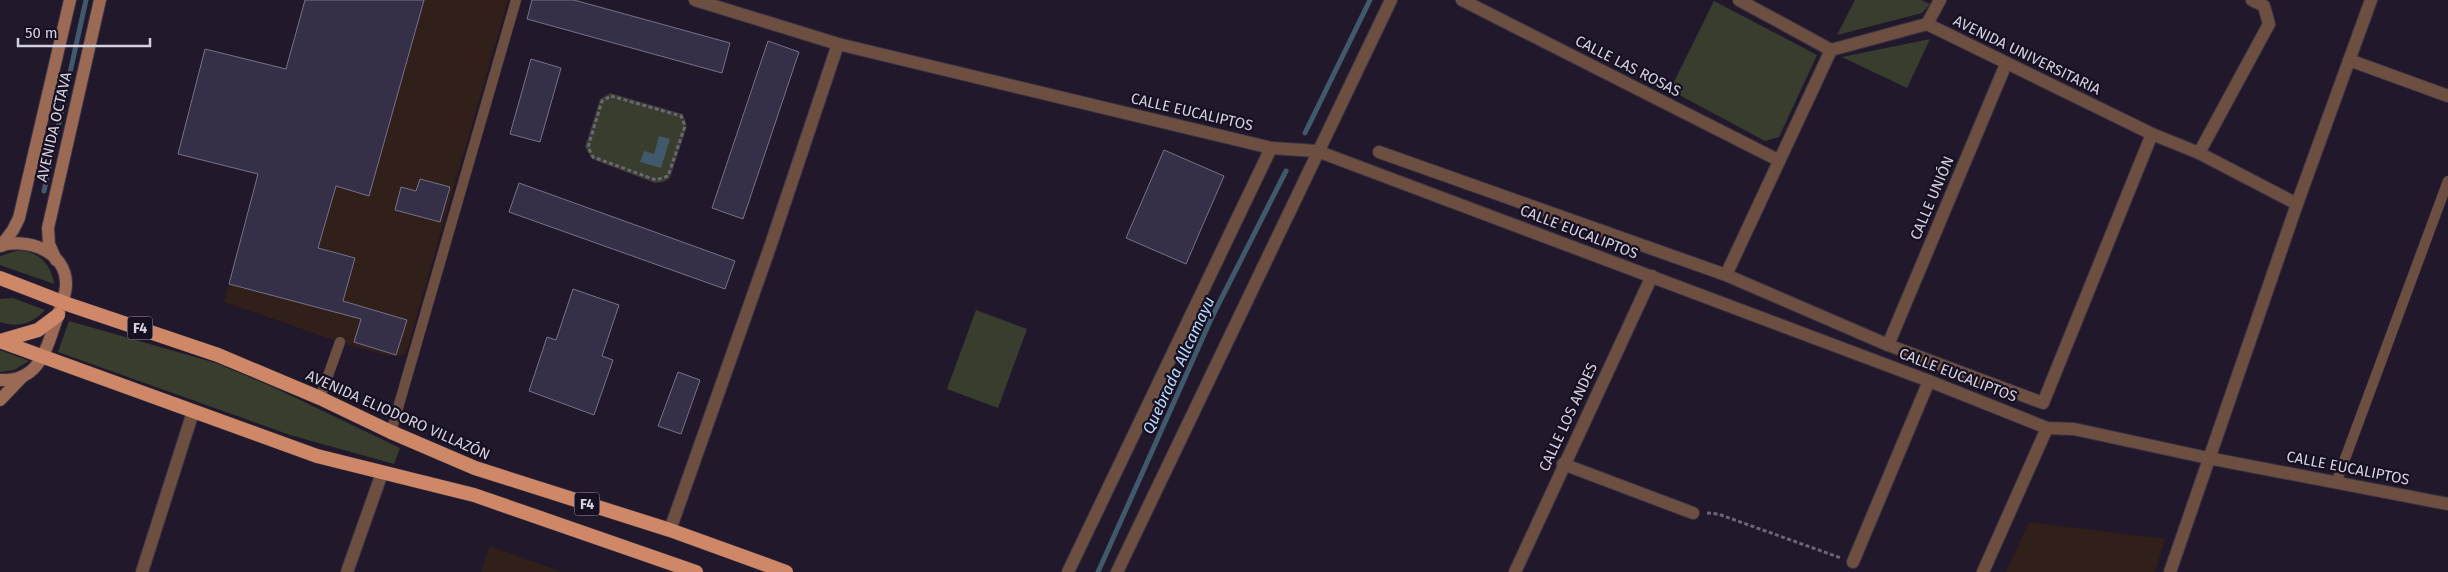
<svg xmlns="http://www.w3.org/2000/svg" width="2448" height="572" font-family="'Fira Sans',sans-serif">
<rect width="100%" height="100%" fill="#21192b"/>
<g fill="#311f1a">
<path d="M305,0H508L406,353L399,356H389L340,342L224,302Z"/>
<path d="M2029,522L2165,539L2155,572H2006Z"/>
<path d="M490,546L562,572H481Z"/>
</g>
<g fill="#383d2d">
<path d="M1855,0H1921L1930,4L1922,13L1837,35Z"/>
<path d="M1714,1L1817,55L1779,137L1765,141L1670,90Z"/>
<path d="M1930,39L1907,88L1842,57Z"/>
<path d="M610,93L683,114L687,126L670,178L663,182L655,183L592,159L585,147L600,99Z"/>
<path d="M19,250C39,252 52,265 54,284L0,265V256Z"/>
<path d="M13,298L45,310C32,324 18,328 0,322V299Z"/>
<path d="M976,310L1027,329L998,408L947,389Z"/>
<path d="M69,321L216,363L275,388L400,448L394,464L290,435L58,352Z"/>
<path d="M0,350L29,361L14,370L0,372Z"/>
</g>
<path fill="#40596d" d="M659,136L670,139L661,168L640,162L644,151L654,154Z"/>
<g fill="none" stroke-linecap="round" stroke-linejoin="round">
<g stroke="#40596d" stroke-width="5">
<path d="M1305,133L1370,0"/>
<path d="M44,191L86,0"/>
<path d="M1098,572L1212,317L1286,171"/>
</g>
</g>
<g fill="#362f48" stroke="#777289">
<path d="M305,0H424L369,196L336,186L318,248L355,258L343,301L407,320L396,355L354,342L361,319L229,284L258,174L178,154L205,49L286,69Z"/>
<path d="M532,0H574L730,43L722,73L527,19Z"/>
<path d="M768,41L799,52L743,219L712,208Z"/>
<path d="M531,59L561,68L540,142L510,134Z"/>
<path d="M1164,150L1224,176L1186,264L1126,238Z"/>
<path d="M420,179L450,187L440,222L395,210L401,187L416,191Z"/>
<path d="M519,183L735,261L725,289L509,212Z"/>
<path d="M573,289L619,305L602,356L613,360L594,415L529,391L547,337L556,340Z"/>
<path d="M678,372L700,380L681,434L658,426Z"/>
</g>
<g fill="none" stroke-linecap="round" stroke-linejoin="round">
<defs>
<g id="service">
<path d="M320,398L340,342"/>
<path d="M391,432L516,0"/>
<path d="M2336,483L2448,181"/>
</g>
<g id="minor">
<path d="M695,0L838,44L1271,148L1317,151L1929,381L2047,428L2074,429L2208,458L2448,504"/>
<path d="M1462,0L1778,160"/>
<path d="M1739,0L1831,50L1927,24L2152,134L2199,153L2297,204"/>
<path d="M1927,24L1940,0"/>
<path d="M2349,60L2448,96"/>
<path d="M1379,152L1726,275L1888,345L2043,403L2152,134"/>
<path d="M2199,153L2269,24L2264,6L2252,0"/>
<path d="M1726,275L1831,50"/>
<path d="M1888,345L2006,64"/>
<path d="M1563,464L1693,513"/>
<path d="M670,530L770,247L838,44"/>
<path d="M1853,562L1929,381"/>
<path d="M142,572L193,412"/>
<path d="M347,572L382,473"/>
<path d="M1068,572L1271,148"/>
<path d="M1117,572L1391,0"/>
<path d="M1515,572L1652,276"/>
<path d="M1983,572L2047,428"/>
<path d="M2170,572L2297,204L2371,0"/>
</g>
<g id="secondary">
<path d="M0,246C26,237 67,251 66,285C66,295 60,308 57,318C46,349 40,382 0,380"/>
<path d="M1,246L13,230L19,218L70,0"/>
<path d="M56,260L49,244L48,228L100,0"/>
<path d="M0,400L22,377"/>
</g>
<g id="trunk">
<path d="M0,278L70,305L218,355L320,398L391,432L475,468L670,530L786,572"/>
<path d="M0,341L317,456L474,495L696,572"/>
<path d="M0,341L38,330L58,315"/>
</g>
</defs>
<use href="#service" stroke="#3a3344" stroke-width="11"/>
<use href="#minor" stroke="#3a3344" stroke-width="14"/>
<use href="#secondary" stroke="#3a3344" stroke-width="14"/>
<use href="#trunk" stroke="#3a3344" stroke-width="15"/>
<g stroke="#6c6575" stroke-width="3" stroke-dasharray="4 2.5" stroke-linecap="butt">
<path d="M611,96L681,116L685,126L668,176L656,180L593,157L588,147L602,101Z"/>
<path d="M1707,513L1718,514L1841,558"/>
</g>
<use href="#service" stroke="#6d4f41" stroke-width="10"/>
<use href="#minor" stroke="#6d4f41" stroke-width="12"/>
<use href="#secondary" stroke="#9b6a54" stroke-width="12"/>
<use href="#trunk" stroke="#ce8868" stroke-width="14"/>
</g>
<g text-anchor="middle" stroke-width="4.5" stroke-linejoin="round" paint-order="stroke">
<g fill="#171022" stroke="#9d97a6" stroke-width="1">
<rect x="127.5" y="316.5" width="25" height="23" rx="4"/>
<rect x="574.5" y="492.5" width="25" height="23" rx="4"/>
</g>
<g font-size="14" font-weight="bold" fill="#d6d1de">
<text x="140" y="333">F4</text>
<text x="587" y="509">F4</text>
</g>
<g font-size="15" fill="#d6d1de" stroke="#171022">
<text transform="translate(2027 55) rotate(26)" y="5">AVENIDA UNIVERSITARIA</text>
<text transform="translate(1628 66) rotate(27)" y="5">CALLE LAS ROSAS</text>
<text transform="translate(1192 112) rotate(13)" y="5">CALLE EUCALIPTOS</text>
<text transform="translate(54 127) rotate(-77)" y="5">AVENIDA OCTAVA</text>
<text transform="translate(1932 198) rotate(-67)" y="5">CALLE UNIÓN</text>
<text transform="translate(1579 232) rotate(21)" y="5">CALLE EUCALIPTOS</text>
<text transform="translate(1958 375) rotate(21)" y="5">CALLE EUCALIPTOS</text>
<text transform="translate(398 415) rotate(24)" y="5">AVENIDA ELIODORO VILLAZÓN</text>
<text transform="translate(1568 417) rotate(-65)" y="5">CALLE LOS ANDES</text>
<text transform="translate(2348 468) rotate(11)" y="5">CALLE EUCALIPTOS</text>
</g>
<g font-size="16" font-style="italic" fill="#b5dcfc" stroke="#171022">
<text transform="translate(1178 365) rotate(-65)" y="6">Quebrada Allcamayu</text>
</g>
</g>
<path d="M18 38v8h132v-8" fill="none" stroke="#d6d1de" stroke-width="2.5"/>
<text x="25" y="38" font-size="15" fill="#d6d1de" stroke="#171022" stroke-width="4" paint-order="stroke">50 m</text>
</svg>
